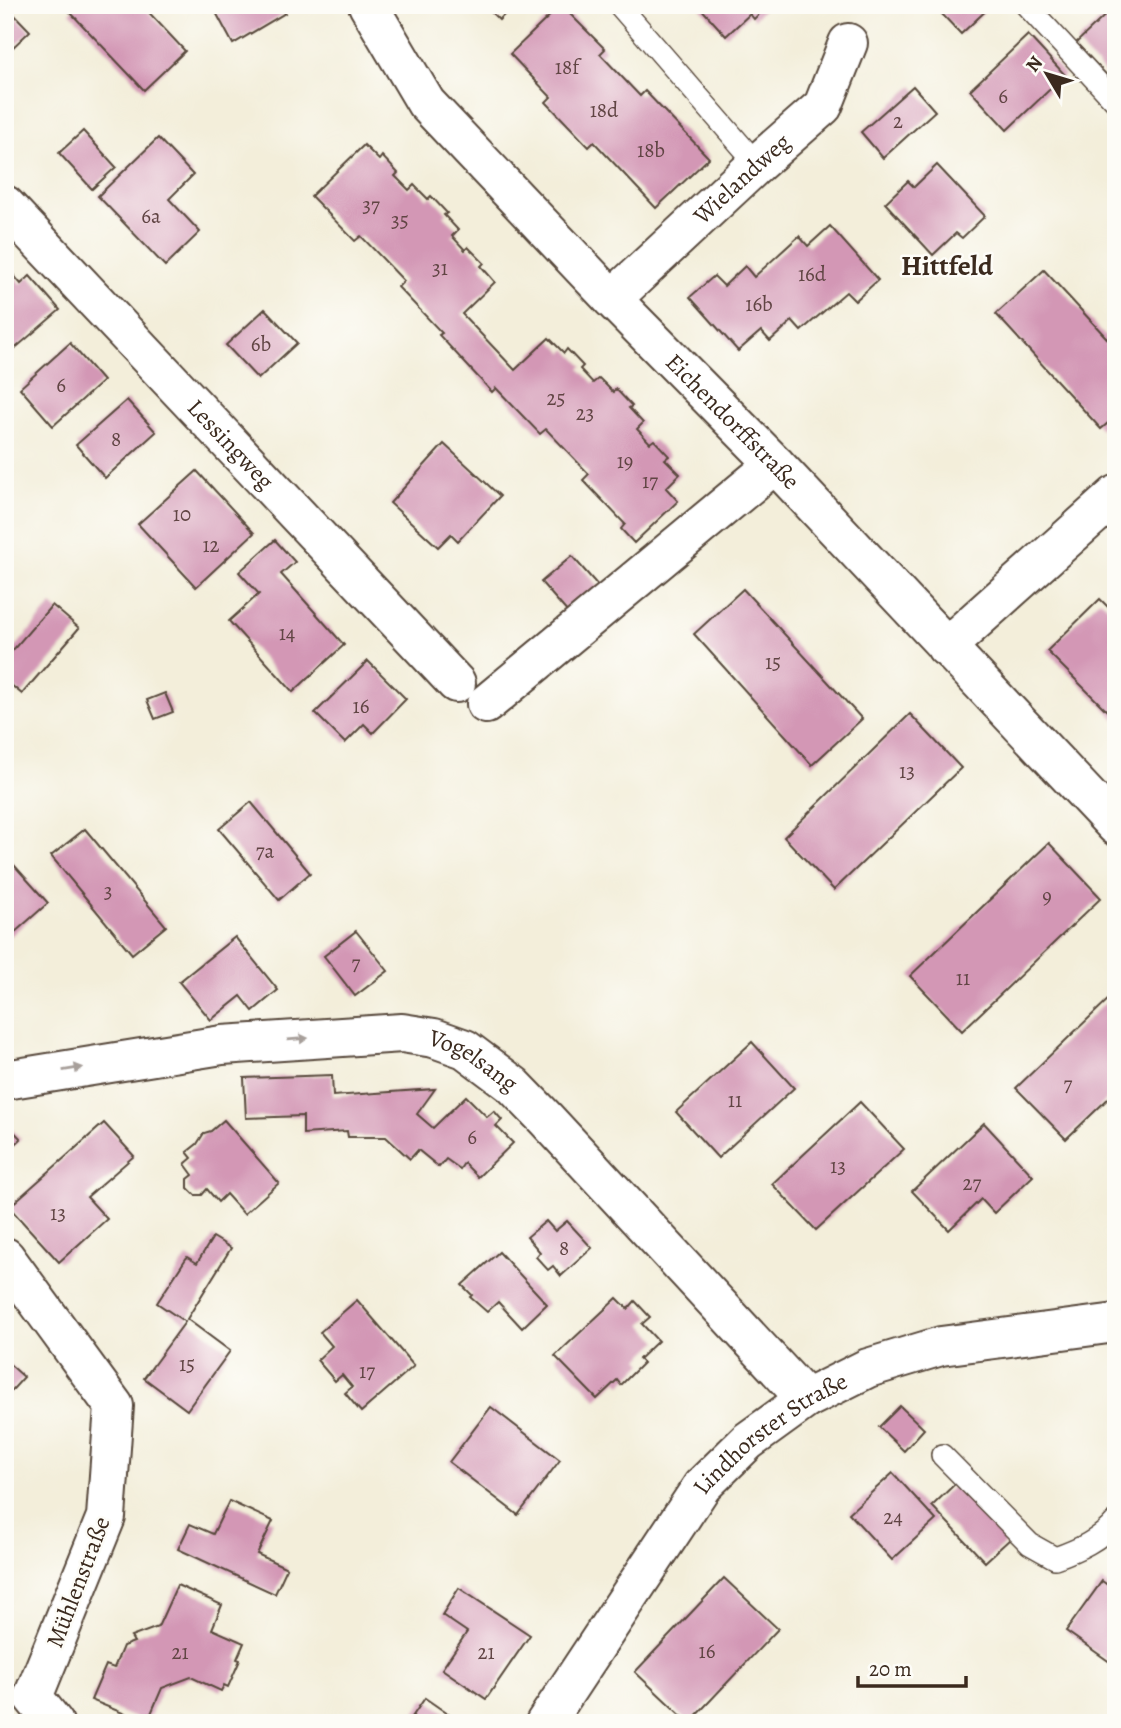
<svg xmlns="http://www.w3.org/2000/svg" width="1121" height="1728" font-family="Alegreya,serif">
<rect width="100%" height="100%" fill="#fdfcf7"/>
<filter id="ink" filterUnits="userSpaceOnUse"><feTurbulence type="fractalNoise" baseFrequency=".0143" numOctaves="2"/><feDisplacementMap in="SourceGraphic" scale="14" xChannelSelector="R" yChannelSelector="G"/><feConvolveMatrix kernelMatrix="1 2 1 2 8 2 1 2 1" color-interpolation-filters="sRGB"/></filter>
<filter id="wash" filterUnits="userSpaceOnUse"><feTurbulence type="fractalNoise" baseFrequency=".00686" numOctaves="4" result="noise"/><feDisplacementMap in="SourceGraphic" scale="28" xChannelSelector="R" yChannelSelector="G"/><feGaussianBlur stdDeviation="1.57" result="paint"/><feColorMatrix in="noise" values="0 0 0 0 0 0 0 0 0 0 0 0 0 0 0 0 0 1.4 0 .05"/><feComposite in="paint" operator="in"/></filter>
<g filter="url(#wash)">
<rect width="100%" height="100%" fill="#f3eeda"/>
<g id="blocks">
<g fill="#d397b5">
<path d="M5,5L30,31L5,55Z"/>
<path d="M78,5H142L185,51L144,90L70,12Z"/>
<path d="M212,5H281L285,13L233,44Z"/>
<path d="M484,5H514L499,20Z"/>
<path d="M561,5L605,49L600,54L640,96L645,91L709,158L656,208L594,142L589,147L546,102L551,97L510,54Z"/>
<path d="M698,5H768L754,19L750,14L726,36Z"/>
<path d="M947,5H992L961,34L940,12Z"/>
<path d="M1116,5V85L1076,43Z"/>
<path d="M1028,35L1065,75L1007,130L970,90Z"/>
<path d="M913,86L935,111L883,158L861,132Z"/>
<path d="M83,131L116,167L92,189L59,153Z"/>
<path d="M158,138L193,175L169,199L200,232L165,266L98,196Z"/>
<path d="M364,145L379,160L382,156L398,173L395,176L409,190L414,185L428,199L431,196L447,213L444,215L458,230L452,236L465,250L468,247L484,263L481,266L495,282L462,314L515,370L549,338L564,353L567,349L583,366L580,369L593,383L599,378L613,392L616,389L632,406L629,408L643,423L637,429L650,443L654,440L669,456L665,459L680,474L666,488L678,501L634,543L621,529L625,524L583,480L589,474L546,429L540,434L496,388L492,392L439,335L442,333L398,287L404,281L361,236L355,241L311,196Z"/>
<path d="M937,165L985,216L962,238L956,233L933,255L885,203L908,181L914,187Z"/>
<path d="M830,226L878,280L855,301L846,292L801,331L792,321L770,341L761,331L738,351L690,297L714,276L724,286L745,266L754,277L799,236L808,246Z"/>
<path d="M5,265L21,284L30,276L60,310L12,351L5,344Z"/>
<path d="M1044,270L1116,348V416L1101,429L996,314Z"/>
<path d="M265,309L297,343L258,379L226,345Z"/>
<path d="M70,343L103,381L53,426L20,388Z"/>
<path d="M127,400L156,432L105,478L76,445Z"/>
<path d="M444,444L500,496L458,541L451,534L438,547L390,503Z"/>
<path d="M197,471L254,533L196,587L138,524Z"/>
<path d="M275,540L295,562L281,574L344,645L293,692L229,621L259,594L239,572Z"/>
<path d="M572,556L600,588L569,614L541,582Z"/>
<path d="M743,589L862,719L812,765L694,634Z"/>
<path d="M1100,599L1116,615V720L1047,651Z"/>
<path d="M52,605L79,628L22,694L5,680V659Z"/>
<path d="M368,661L406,699L373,733L364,724L345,743L315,713Z"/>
<path d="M165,693L173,712L155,719L147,700Z"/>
<path d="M910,714L961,768L834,890L784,837Z"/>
<path d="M251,802L310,873L279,900L219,829Z"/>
<path d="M85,829L166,926L132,954L51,856Z"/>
<path d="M1049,843L1101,898L962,1031L910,976Z"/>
<path d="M5,855L48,903L5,941Z"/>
<path d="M356,931L388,971L355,996L324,956Z"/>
<path d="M235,937L278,990L253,1011L241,996L211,1020L179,982Z"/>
<path d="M1116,992V1091L1066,1139L1016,1088Z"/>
<path d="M752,1042L794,1088L718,1158L676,1112Z"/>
<path d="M332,1075L333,1096L435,1089L417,1114L433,1128L466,1096L487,1117L494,1111L502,1120L496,1126L513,1143L478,1177L464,1163L460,1169L446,1159L439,1167L418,1150L410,1159L386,1137H348L347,1131L303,1134V1116L246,1118L244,1078Z"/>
<path d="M860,1102L904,1149L816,1230L772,1184Z"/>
<path d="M224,1120L279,1183L244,1214L226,1194L218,1202L207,1189L202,1195H195L188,1188V1179L193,1175L185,1164L192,1158L187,1152L197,1144L204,1133L211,1131Z"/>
<path d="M5,1122L21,1139L5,1154Z"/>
<path d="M104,1123L134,1156L87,1197L107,1219L59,1262L9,1207Z"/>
<path d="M984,1123L1033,1176L994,1213L981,1199L949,1230L912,1191Z"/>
<path d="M546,1221L555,1231L567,1221L592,1248L561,1276L553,1266L548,1270L536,1257L540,1252L527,1237Z"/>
<path d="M213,1237L231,1248L187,1319L230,1351L187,1410L144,1378L185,1322L157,1303L187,1257L197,1263Z"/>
<path d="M499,1252L547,1304L522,1328L498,1302L487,1312L470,1297L472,1295L462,1285Z"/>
<path d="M617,1298L628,1309L635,1301L650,1317L642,1324L658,1341L639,1359L643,1363L621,1385L617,1380L597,1399L555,1356Z"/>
<path d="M357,1300L414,1366L361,1412L345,1393L352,1387L342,1375L335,1381L317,1360L332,1346L320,1332Z"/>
<path d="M5,1360L24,1377L5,1398Z"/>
<path d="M900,1406L924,1429L904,1451L879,1427Z"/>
<path d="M491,1407L560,1460L518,1515L449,1462Z"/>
<path d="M893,1473L936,1520L892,1560L849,1513Z"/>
<path d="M957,1482L1010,1539L985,1562L932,1506Z"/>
<path d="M229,1501L273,1521L257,1554L287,1568L275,1594L178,1549L190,1524L213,1534Z"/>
<path d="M724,1578L778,1629L689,1723L635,1672Z"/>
<path d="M1102,1581L1116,1591V1663L1114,1665L1066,1631Z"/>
<path d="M177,1585L222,1605L212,1629L244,1643L237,1659L240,1660L228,1687L224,1685L221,1691L191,1677L162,1688L147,1723L91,1700L106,1665L114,1668L123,1646L134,1642L131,1637L158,1627Z"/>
<path d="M459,1588L530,1635L486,1699L442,1669L467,1632L442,1615Z"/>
<path d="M425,1698L461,1723H408Z"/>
</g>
</g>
</g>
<g filter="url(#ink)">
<use href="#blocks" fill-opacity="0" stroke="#57473a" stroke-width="2"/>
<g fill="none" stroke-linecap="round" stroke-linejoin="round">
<defs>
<g id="lane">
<path d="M619,5L757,164"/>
<path d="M1026,5L1116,102"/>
<path d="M942,1455L1030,1544L1055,1558C1078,1550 1100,1540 1116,1521"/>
</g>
<g id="street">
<path id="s1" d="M368,5L426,103L612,299L775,464L1116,826"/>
<path id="s2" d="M5,205L456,683"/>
<path id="s3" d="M612,299L757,164L823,106L848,43"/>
<path d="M946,647L1116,495"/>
<path d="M486,704L775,464"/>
<path id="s4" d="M5,1080L222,1045L402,1033L434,1038L465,1049L513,1085L546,1119L806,1399"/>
<path d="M5,1257L114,1406L106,1517L33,1697L54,1723"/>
<path id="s5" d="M545,1723L702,1486L748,1441L806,1399L868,1368L941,1346L1116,1323"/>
</g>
</defs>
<use href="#lane" stroke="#57473a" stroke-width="24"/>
<use href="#street" stroke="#57473a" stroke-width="42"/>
<use href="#lane" stroke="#fff" stroke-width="21"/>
<use href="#street" stroke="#fff" stroke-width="38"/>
</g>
<defs><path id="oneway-solid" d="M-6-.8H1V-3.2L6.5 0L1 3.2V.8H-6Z" transform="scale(1.75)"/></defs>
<g fill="#a79f9a">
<use href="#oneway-solid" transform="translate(298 1039) rotate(-5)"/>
<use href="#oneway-solid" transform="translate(73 1069) rotate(-9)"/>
</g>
</g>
<g text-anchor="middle" stroke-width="5" stroke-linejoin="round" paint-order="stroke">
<g font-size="21" fill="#614544">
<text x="567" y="74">18f</text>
<text x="1003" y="103">6</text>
<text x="604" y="117">18d</text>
<text x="898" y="128">2</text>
<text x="651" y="157">18b</text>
<text x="371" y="212">37</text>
<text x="151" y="223">6a</text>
<text x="400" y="227">35</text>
<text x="440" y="275">31</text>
<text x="812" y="281">16d</text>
<text x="759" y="311">16b</text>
<text x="261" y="351">6b</text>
<text x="61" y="392">6</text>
<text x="556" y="405">25</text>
<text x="585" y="420">23</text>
<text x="116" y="446">8</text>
<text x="625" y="468">19</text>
<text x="650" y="488">17</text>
<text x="182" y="521">10</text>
<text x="211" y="552">12</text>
<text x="287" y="640">14</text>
<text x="773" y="669">15</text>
<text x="361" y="713">16</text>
<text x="907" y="778">13</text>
<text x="265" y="858">7a</text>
<text x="108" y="898">3</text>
<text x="1047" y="903">9</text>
<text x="356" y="970">7</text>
<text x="963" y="985">11</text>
<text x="1068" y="1091">7</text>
<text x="735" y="1107">11</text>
<text x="472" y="1144">6</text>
<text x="838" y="1173">13</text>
<text x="972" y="1190">27</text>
<text x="58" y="1220">13</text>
<text x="564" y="1255">8</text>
<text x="187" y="1371">15</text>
<text x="367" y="1378">17</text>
<text x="893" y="1524">24</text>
<text x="707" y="1658">16</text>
<text x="180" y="1659">21</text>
<text x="486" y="1659">21</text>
</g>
<g font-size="24" fill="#3b2a1e" stroke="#fdfcf7">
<text dy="8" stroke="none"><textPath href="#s3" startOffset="177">Wielandweg</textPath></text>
<text dy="8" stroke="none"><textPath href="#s1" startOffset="556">Eichendorffstraße</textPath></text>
<text dy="8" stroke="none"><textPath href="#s2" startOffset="329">Lessingweg</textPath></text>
<text dy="8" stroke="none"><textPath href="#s4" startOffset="478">Vogelsang</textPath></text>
<text dy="8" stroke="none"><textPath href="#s5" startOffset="371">Lindhorster Straße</textPath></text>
<text transform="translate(78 1582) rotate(-69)" y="8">Mühlenstraße</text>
</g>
<g font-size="28" font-weight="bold" fill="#3b2a1e" stroke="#fdfcf7">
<text x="947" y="275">Hittfeld</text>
</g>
</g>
<rect width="1121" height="1728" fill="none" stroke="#fdfcf7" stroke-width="28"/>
<g transform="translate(1047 74) rotate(308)" stroke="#fdfcf7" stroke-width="5" paint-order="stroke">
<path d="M0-5L12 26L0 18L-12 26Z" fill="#3b2a1e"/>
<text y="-10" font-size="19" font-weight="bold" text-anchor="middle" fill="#3b2a1e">N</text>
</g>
<path d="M858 1676v10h108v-10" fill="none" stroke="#3b2a1e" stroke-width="3.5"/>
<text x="869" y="1676" font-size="21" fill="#3b2a1e" stroke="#fdfcf7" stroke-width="5" paint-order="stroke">20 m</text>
</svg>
